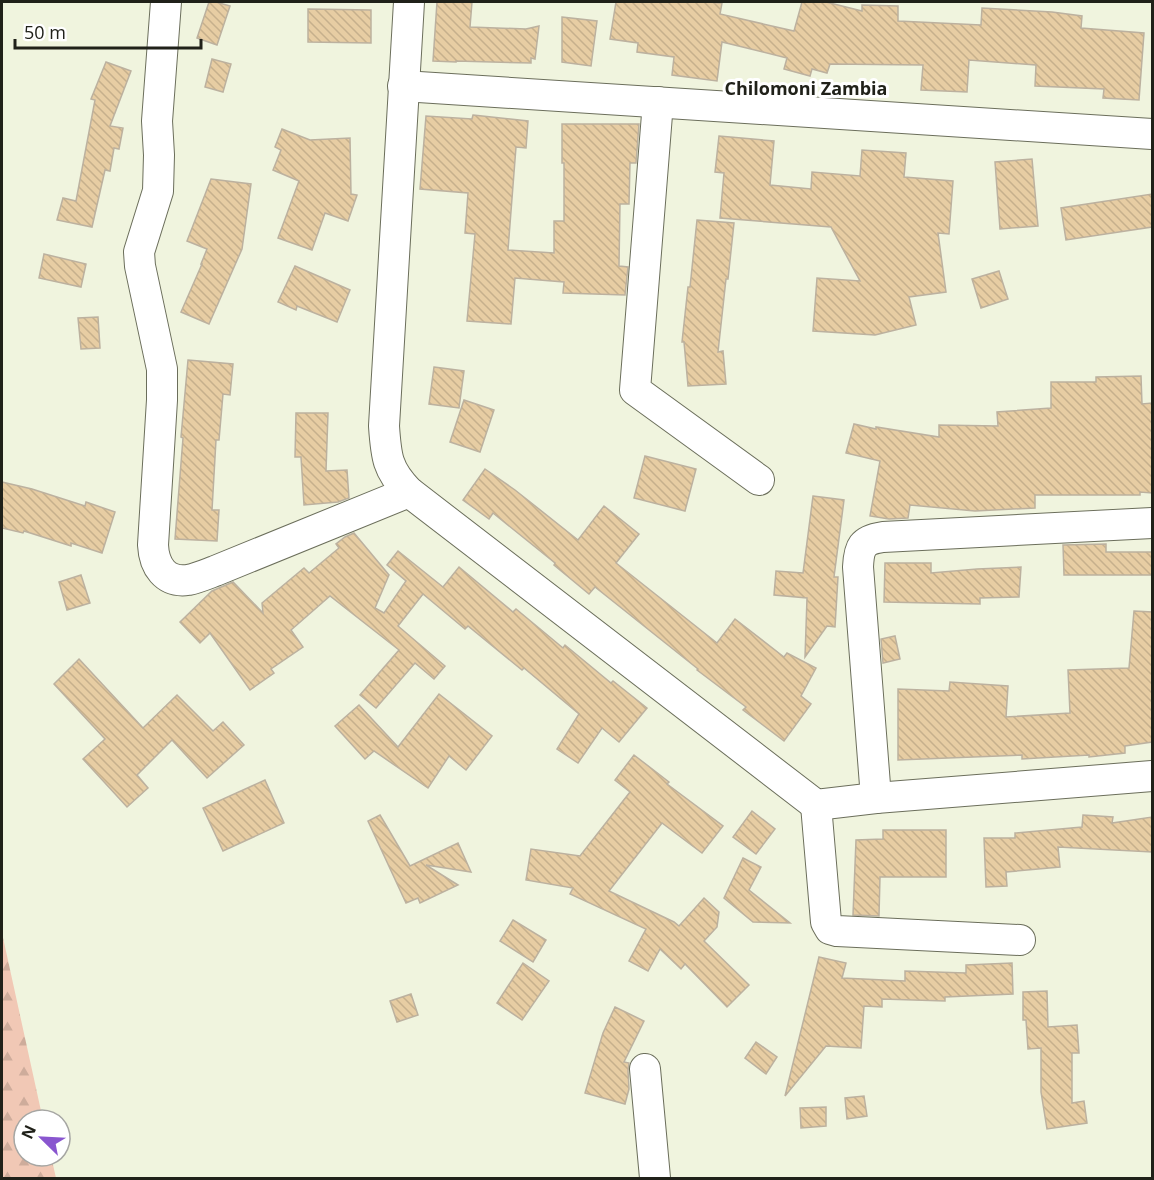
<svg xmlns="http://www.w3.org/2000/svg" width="1154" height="1180" font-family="'Open Sans',sans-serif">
<defs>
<pattern id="forest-firs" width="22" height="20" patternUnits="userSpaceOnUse" patternTransform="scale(1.5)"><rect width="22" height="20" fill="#f1c8b5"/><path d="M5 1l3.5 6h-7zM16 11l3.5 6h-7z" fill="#ceac9b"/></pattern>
<pattern id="building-back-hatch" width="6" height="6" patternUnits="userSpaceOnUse" patternTransform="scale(1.5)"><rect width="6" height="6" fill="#e7cda3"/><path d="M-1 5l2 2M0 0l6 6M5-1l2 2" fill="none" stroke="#c6b08c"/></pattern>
</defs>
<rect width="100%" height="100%" fill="#f0f4de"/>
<path fill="url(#forest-firs)" d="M2,933L43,1120H24V1156H51L56,1178H2Z"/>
<g fill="url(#building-back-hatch)" stroke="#bcb19f" stroke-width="1.5">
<path d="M209,2H216L230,6L217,45L197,38Z"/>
<path d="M437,2H472L470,27L526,29L539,26L535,59L531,58V63L456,61V62L433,61Z"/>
<path d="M616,2H707L722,3L720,14L794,31L802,2H826L862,11V5L898,6V21L981,25L982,8L1052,12L1082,16L1081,28L1144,33L1139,100L1103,98L1104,89L1035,86L1036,65L969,60L967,92L921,90L923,65L830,64L827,73L812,69L810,76L784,69L787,58L722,42L717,81L672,75L674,57L637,52L638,43L610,39Z"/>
<path d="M308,9L371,10V43L308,42Z"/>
<path d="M562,17L597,21L591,66L562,62Z"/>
<path d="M212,59L231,64L223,92L205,87Z"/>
<path d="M106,62L131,71L110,126L123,128L119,149L114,148L110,171L105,170L92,227L57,220L63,198L76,201L95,100L91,99Z"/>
<path d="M473,115L528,121L526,148L516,147L508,250L554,253V221H564V163H562V124H639L636,163H630L629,204H620L619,266L628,267L625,295L563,293L564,282L515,278L511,324L467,321L475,234L465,233L468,193L420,189L426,116L472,119Z"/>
<path d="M282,129L310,140L350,138L351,194L357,195L348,221L325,213L312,250L278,238L299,181L273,170L281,150L275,147Z"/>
<path d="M719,136L774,141L770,185L811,189L812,172L860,176L862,150L906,153L904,177L953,181L949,234L938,233L946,292L909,297L916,325L875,335L813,331L817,278L860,281L831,227L720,218L724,173L715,172Z"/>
<path d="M1032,159L1038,226L1000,229L995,162Z"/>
<path d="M211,179L251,184L242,249L209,324L181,312L202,264H201L207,249L187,241Z"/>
<path d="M1152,194V227L1066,240L1061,208Z"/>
<path d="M697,220L734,223L728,279H726L718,352L723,351L726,384L688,386L684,342H682L688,287H690Z"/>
<path d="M44,254L86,264L81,287L39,278Z"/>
<path d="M295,266L350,290L337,322L297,306L296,310L278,302Z"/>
<path d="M999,271L1008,299L981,308L972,279Z"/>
<path d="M98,317L100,348L81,349L78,318Z"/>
<path d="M188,360L233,364L230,395L223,394L219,440H216L212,510H219L217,541L175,539L183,438L181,437Z"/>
<path d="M434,367L464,371L459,408L429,404Z"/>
<path d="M1141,376L1142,404L1152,403V493L1140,492V495H1035V508L975,511L910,505L908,518L889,519L870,516L880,461L846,453L854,424L876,429V427L939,437V425L998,426L997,412L1051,408V382H1096V377Z"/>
<path d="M464,400L494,410L480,452L450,442Z"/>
<path d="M296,413H328L326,471L347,470L349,498L338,502L304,505L301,457H295Z"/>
<path d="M645,456L696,469L685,511L634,498Z"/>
<path d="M485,469L515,490L578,540L604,506L639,534L616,563L717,643L735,619L784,657L787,653L816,668L801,696L811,704L784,741L743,710L746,707L697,670L698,669L595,587L589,594L554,565L555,563L493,513L489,519L463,500Z"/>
<path d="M2,482L32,489L85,506L86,502L115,512L102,553L71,543V546L24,531L23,533L2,528Z"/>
<path d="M813,496L844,500L834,577H838L835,627L827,626L805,657L807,598L774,595L776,571L803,573Z"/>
<path d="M354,533L389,575L375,608L384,613L406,581L387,565L398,551L443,587L459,567L513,612L516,609L563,648L565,645L611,683L613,681L647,708L619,742L602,728L578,763L557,749L579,714L524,668L522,670L468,626L465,629L423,594L398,626L445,666L434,679L415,663L376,708L360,695L399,650L330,596L291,630L303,647L271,669L274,673L250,690L210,633L200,643L180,622L212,591L233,582L263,613L262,603L304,568L309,573L339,548L336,544L345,537Z"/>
<path d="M1106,544V552H1152V575H1064L1063,545Z"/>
<path d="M885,563H931V573L977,569L1021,567L1019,597L980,598V604L884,602Z"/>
<path d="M81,575L90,603L67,610L59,582Z"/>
<path d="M1134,611L1152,612V742L1125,746V753L1089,757V755L1022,759V755L898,760V689L949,691L950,682L1008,686L1006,717L1070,713L1068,670L1129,668Z"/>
<path d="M895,636L900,659L883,663L881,639Z"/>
<path d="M79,659L143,728L177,695L213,731L223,722L244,745L207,778L172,740L137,775L148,788L127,807L83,759L105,739L54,684Z"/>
<path d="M439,694L492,736L466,770L449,756L428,788L374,751L365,759L335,726L359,705L398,747Z"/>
<path d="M634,755L669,782L667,784L723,826L702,853L662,823L609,891L674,922L679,926L704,898L719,912L717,927L704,941L749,985L727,1007L685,964L681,969L660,949L648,971L629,961L646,929L570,894L573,888L526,880L531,849L580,856L630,792L615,780Z"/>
<path d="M265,780L284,823L223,851L203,808Z"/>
<path d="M752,811L775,829L756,854L733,837Z"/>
<path d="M380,815L410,866L458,843L471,872L426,865L458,885L420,903L418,898L406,903L368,821Z"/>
<path d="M1083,815L1113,817L1112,823L1152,817V852L1058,847L1060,867L1006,872L1007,886L986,887L984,838H1015V833L1082,827Z"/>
<path d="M883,830H946V877H880L879,916L853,915L856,840L883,839Z"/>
<path d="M743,858L761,867L749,890L790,923L753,922L724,898Z"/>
<path d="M513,920L546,940L533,962L500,941Z"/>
<path d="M819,957L846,963L842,978L905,981V971L966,973V965L1012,963L1013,994L945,997V1001L882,999V1007L864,1006L861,1048L826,1046L785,1096Z"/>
<path d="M523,963L549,981L522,1020L497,1003Z"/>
<path d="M1047,991L1048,1027L1077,1025L1079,1053H1072V1103L1084,1101L1087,1123L1047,1129L1041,1092V1048L1028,1049L1026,1020H1023V992Z"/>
<path d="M411,994L418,1015L397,1022L390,1001Z"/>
<path d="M615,1007L644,1021L624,1062L629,1063L628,1071L629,1089L625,1104L585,1093L603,1033Z"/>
<path d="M756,1042L777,1057L766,1074L745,1058Z"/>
<path d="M864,1096L867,1116L847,1119L845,1098Z"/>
<path d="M826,1107V1126L801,1128L800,1108Z"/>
</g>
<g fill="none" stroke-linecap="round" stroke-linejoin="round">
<defs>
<g id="minor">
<path d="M166,2L157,121L159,155L158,191L139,252L140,266L162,369V400L153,545C154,566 165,583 188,580C198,578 207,574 215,571L409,492"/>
<path d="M409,2L384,426C386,456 387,470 409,492L816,805L876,798L1152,776"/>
<path d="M403,86L1152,134"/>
<path d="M658,102L635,390L759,480"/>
<path d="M876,798L858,567C859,547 862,540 883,537L1152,523"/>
<path d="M816,805L826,922L830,929L837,931L1020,940"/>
<path d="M645,1069L655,1178"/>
</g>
</defs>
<use href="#minor" stroke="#6b6e5b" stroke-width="32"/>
<use href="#minor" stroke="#fff" stroke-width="30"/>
</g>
<g text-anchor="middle" stroke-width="6" stroke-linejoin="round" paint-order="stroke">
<g font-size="18" font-weight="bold" fill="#202119" stroke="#fff">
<text x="806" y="95">Chilomoni Zambia</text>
</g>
</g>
<rect width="1154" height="1180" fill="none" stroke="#202119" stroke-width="6"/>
<g transform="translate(42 1138) rotate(294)"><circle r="28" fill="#ffffff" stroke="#a6a6a3" stroke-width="1.5"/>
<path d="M0-4.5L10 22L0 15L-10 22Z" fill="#8956cf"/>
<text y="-9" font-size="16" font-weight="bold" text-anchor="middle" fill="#202119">N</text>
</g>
<path d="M15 39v9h186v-9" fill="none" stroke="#202119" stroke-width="3"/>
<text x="24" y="39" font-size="18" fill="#202119" stroke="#ffffff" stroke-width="4.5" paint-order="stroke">50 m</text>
</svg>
